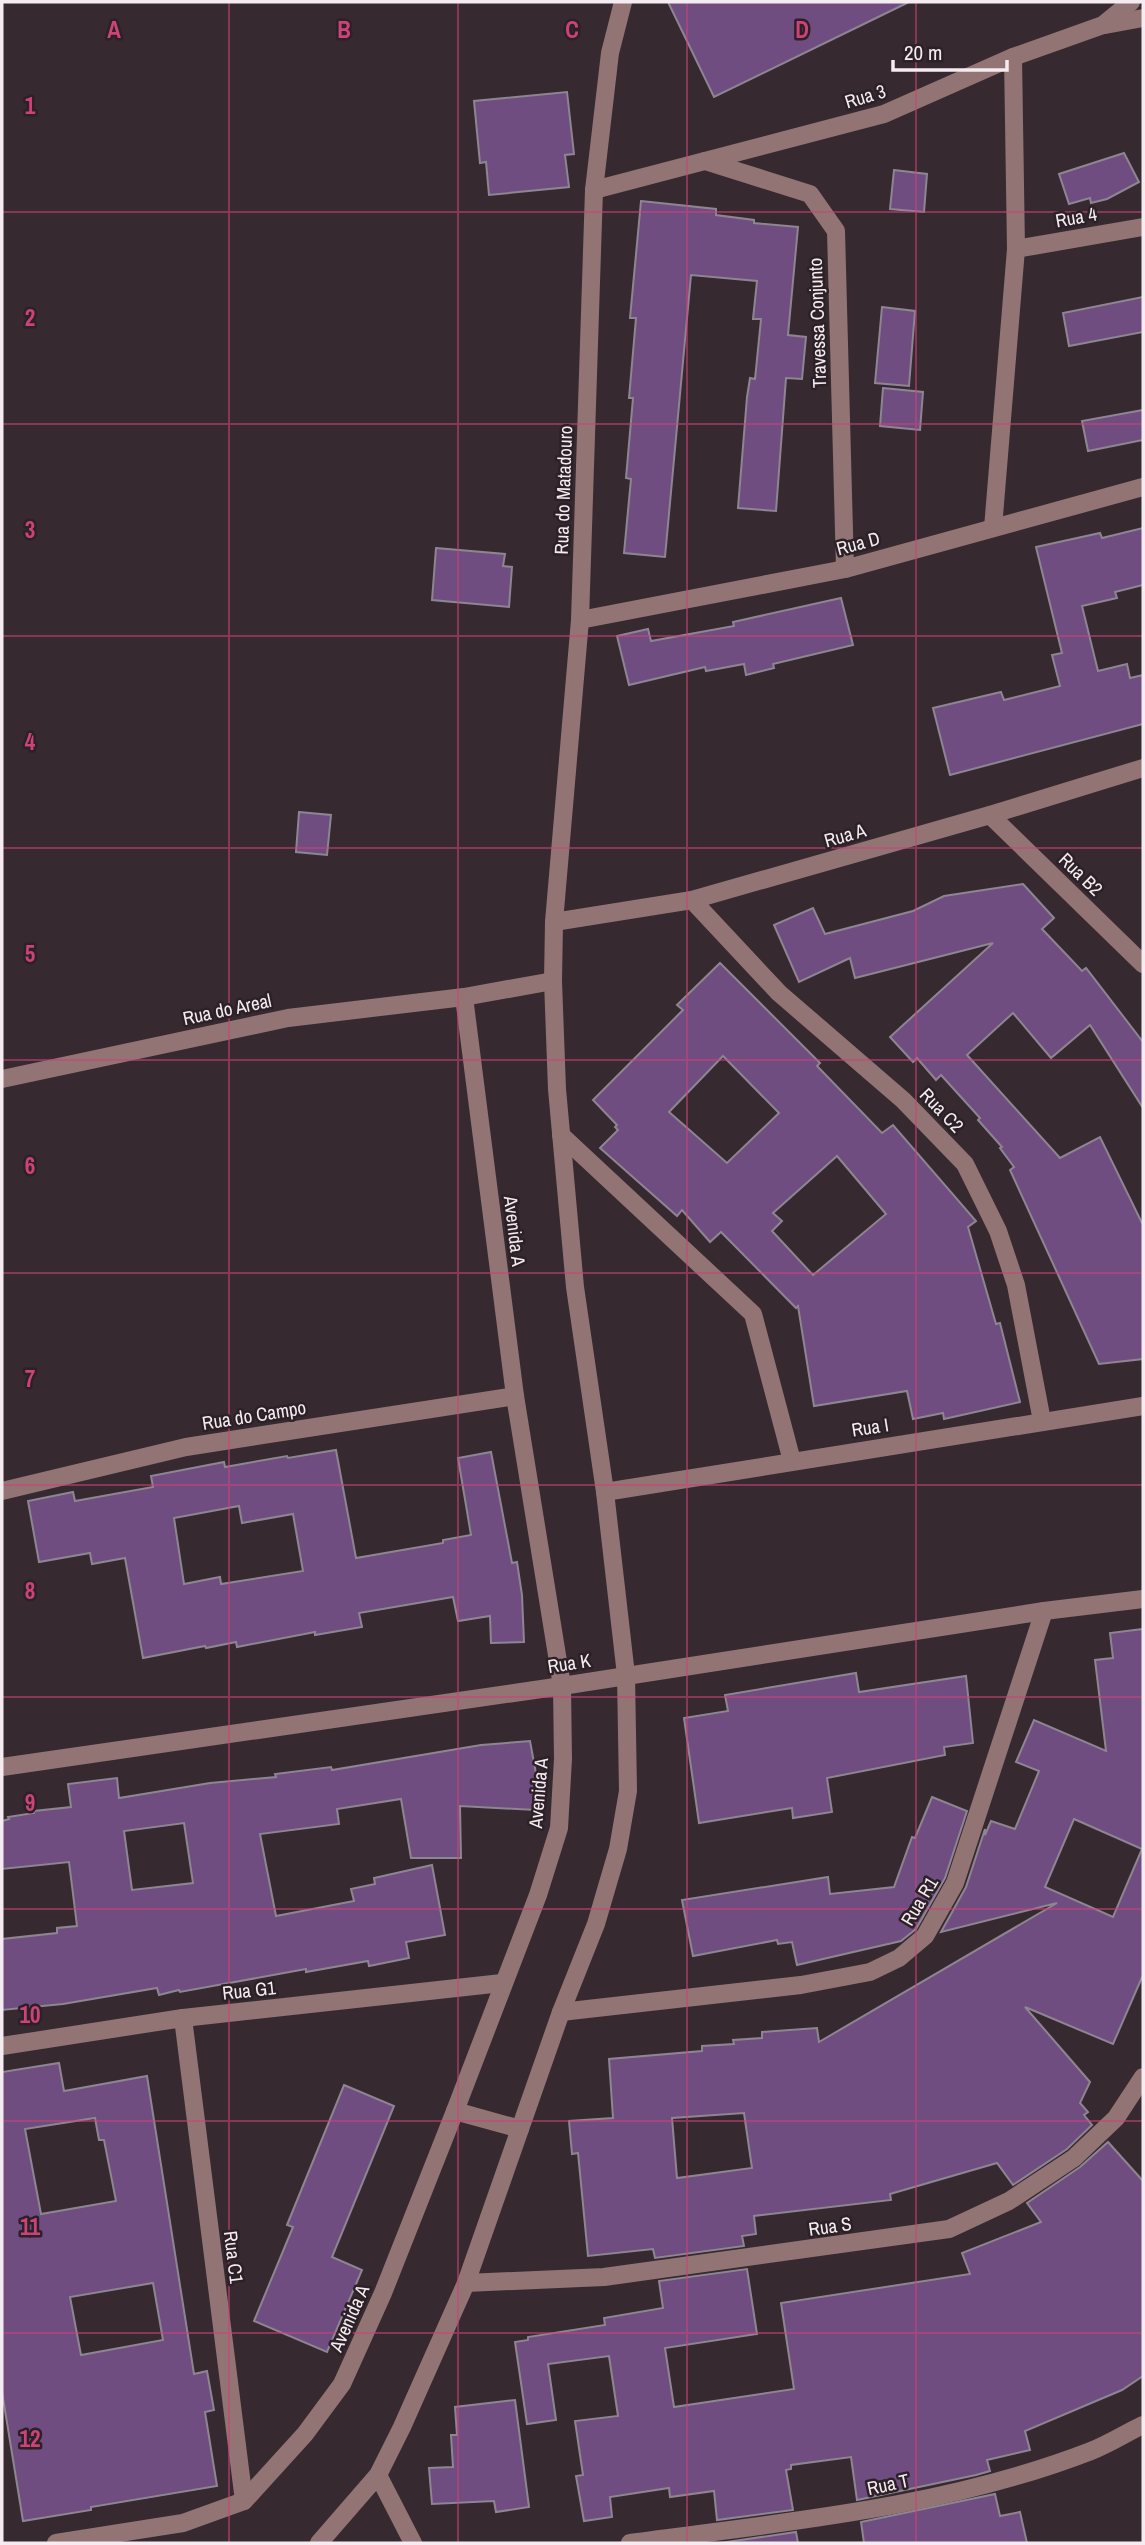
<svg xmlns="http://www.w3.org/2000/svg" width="1145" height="2545" font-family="'Archivo Narrow',sans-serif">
<rect width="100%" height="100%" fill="#362a30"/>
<g fill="#704d80" stroke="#8d8591" stroke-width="2" fill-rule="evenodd">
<path d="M668,2H909L714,97Z"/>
<path d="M567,92L574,154L565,155L569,187L489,195L486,162L480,163L474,101Z"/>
<path d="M1124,153L1139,182L1107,199L1091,203L1090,198L1069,204L1059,174Z"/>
<path d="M894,170L927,174L924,212L890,209Z"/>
<path d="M641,201L716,209V215L754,220V223L798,227L788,335L806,337L802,379L786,378L776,511L738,508L747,397L750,378L755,379L761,319H753L757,281L691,275L665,557L624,553L631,479L626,478L633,398H629L636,318H630Z"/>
<path d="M1143,297V332L1069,346L1063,313Z"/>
<path d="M882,307L915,311L909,386L875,383Z"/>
<path d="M883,388L923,392L920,430L880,426Z"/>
<path d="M1143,410V440L1088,451L1082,421Z"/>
<path d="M1143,528V585L1115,592L1117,598L1082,606L1098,671L1127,664L1130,678L1143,675V724L950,775L933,708L1001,692L1004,700L1060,686L1052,655L1062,653L1036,547L1100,533L1102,538Z"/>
<path d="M436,548L505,554L503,566L512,567L509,607L432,600Z"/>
<path d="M841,598L853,645L773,664L774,668L746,675L744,664L706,671L705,667L629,685L617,636L648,629L651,641L734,626L733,622Z"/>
<path d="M299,812L331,815L327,855L296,852Z"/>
<path d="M1023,884L1054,918L1042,929L1082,971L1086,968L1143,1042V1108L1090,1025L1051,1058L1013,1013L967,1055L1060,1158L1100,1137L1143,1225V1359L1099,1364L1010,1170L1014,1167L1000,1148L1002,1147L978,1120L980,1118L941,1075L936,1080L917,1058L913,1062L890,1037L993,943L855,978L850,958L799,982L774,925L813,908L825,934L913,911L944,896Z"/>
<path d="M720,963L820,1063L817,1066L882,1133L893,1125L976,1221L968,1227L996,1324L1000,1323L1020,1402L944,1419L943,1413L913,1419L907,1391L814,1406L798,1306L796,1308L721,1232L710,1242L682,1210L677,1216L600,1148L618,1130L615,1127L617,1125L593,1100L683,1010L677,1005ZM723,1056L779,1113L727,1163L669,1112ZM837,1156L886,1214L813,1275L772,1231L782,1221L773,1213Z"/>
<path d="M336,1450L356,1558L443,1543V1540L471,1535L458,1458L491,1452L512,1563L517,1562L522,1595L524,1642L491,1643L490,1616L458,1621L453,1597L359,1613L362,1627L315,1635V1632L237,1647L236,1642L206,1648L205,1646L143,1658L125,1558L92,1564L90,1553L39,1562L28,1501L73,1492L75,1501L153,1487L151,1476L224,1462L225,1467L287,1456L288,1458ZM239,1506L242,1523L293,1514L303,1571L221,1584L220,1577L184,1584L174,1518Z"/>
<path d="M1143,1629V1975L1113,2044L1025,2007L1090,2082L1080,2103L1088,2112L1084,2115L1092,2125L1067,2149L1013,2185L997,2163L890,2194L891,2200L754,2216L756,2234L742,2236L744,2246L655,2258L653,2249L588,2256L578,2153L572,2154L569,2121L613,2118L609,2059L702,2051V2046L734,2044L733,2040L762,2038V2032L817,2028L819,2042L1057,1903L941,1932L966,1887L985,1829V1835L991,1821L1015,1829L1039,1771L1016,1762L1034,1720L1106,1751L1095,1660L1113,1658L1110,1633ZM1074,1819L1142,1849L1113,1917L1045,1887ZM744,2113L752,2168L677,2178L672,2118Z"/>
<path d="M856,1673L859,1692L966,1676L973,1743L944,1747L945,1755L827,1778L832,1812L793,1818L792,1808L699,1823L684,1718L728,1711L725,1695Z"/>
<path d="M530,1741L537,1779L535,1810L460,1806L461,1858H411L401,1799L337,1809L339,1824L260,1834L276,1916L354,1901L351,1889L375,1884L374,1878L432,1865L445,1935L406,1942L409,1958L369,1966L368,1961L306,1972V1969L180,1992L179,1990L159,1995L157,1988L63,2004L2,2010V1939L57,1933V1928L77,1926L69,1862L2,1869V1821L9,1819L8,1817L34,1813V1811L71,1807L68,1784L117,1778L119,1798L210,1783L276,1777L275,1774L331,1767L332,1770L481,1745ZM184,1823L193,1883L132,1890L124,1831Z"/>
<path d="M932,1797L967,1811L945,1878L916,1929L901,1941L797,1965L792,1942L778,1944L777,1940L693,1956L682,1900L828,1877L830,1894L894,1887L912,1837L915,1838Z"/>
<path d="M59,2063L64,2091L147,2076L194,2374L207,2371L214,2410L205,2412L217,2486L91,2507V2510L23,2521L2,2392V2072ZM95,2118L99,2140H104L116,2201L41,2214L25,2129ZM153,2283L163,2340L81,2355L70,2297Z"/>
<path d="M344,2085L394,2106L332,2257L362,2270L327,2352L254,2321L293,2227L287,2225Z"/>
<path d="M1108,2142L1143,2181V2376L1122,2390L1025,2431L1030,2450L987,2460L990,2471L976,2475L857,2500L851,2457L791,2465V2469L786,2470L793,2510L717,2520L714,2491L670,2497L669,2488L610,2497L612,2517L584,2521L576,2476L583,2475L575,2421L618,2416L609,2356L548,2364L556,2420L527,2424L515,2342L528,2340V2337L605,2325L604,2318L663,2308L659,2281L747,2269L757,2334L665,2348L674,2407L794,2389L781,2303L970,2274L962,2253L1041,2222L1027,2203L1080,2167Z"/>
<path d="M515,2400L529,2507L496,2512L494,2501L432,2504L429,2468L453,2467L451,2435H457L455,2407Z"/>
<path d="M995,2494L1000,2516L1020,2512L1027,2543H864L861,2522Z"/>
<path d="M796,2532L798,2543H720Z"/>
</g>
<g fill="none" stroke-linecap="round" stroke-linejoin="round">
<g stroke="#937474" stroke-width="18">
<path d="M1105,25L1143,18"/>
<path d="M705,161L810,194L836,231L845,569"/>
<path d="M594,190L884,114L1013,57L1103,25L1131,2"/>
<path d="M1016,249L1143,227"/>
<path d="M993,528L1016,249L1013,57"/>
<path d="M580,620L845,569L1143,487"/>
<path d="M990,815L1143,964"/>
<path d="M692,900L779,993L903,1100L965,1164L998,1231L1016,1285L1042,1421"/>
<path d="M554,922L692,900L990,815L1143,768"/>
<path d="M2,1079L288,1018L464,997L553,981"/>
<path d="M561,1135L753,1314L792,1461"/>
<path d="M2,1491L186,1447L515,1396"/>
<path d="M605,1492L1143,1406"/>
<path d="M2,1767L562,1686L1044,1611L1143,1599"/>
<path d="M561,2012L801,1985L870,1972L899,1958L925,1936L955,1883L1044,1611"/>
<path d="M183,2018L244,2501"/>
<path d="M2,2046L183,2018L502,1983"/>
<path d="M455,2111L520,2129"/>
<path d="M466,2283L604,2277L949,2229L1009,2201L1074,2158L1116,2118L1143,2077"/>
<path d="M378,2475L413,2543"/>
<path d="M56,2543L183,2523L244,2501L305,2434L342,2384L383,2293L455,2111L538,1895L559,1828L563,1759L562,1686L515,1396L464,997"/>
<path d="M319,2543L378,2475L402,2427L466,2283L561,2012L596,1924L618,1849L628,1791L626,1675L605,1492L575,1287L557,1089L553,981L554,922L580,620L594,190L610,53L623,2"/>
<path d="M630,2543C785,2522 944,2508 1091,2451C1109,2444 1126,2433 1143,2425"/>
</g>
</g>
<path fill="none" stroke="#cc4279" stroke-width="2" stroke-opacity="0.55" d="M229,2V2543M458,2V2543M687,2V2543M916,2V2543M2,212H1143M2,424H1143M2,636H1143M2,848H1143M2,1060H1143M2,1273H1143M2,1485H1143M2,1697H1143M2,1909H1143M2,2121H1143M2,2333H1143"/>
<g text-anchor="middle" stroke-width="5" stroke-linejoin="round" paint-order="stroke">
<g font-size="19" fill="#f4ecf0" stroke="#2c2127">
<text transform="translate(865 96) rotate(-17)" y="7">Rua 3</text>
<text transform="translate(1076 217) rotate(-10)" y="7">Rua 4</text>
<text transform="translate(817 323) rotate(-92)" y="7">Travessa Conjunto</text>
<text transform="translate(563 490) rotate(-88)" y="7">Rua do Matadouro</text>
<text transform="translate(858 543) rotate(-15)" y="7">Rua D</text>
<text transform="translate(845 835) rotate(-16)" y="7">Rua A</text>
<text transform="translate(1081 874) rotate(44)" y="7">Rua B2</text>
<text transform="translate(227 1009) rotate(-12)" y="7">Rua do Areal</text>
<text transform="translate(942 1110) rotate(46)" y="7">Rua C2</text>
<text transform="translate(515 1231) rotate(83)" y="7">Avenida A</text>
<text transform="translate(254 1415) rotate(-9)" y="7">Rua do Campo</text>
<text transform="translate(870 1427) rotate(-9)" y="7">Rua I</text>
<text transform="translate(569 1663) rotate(-9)" y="7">Rua K</text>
<text transform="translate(538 1793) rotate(-85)" y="7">Avenida A</text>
<text transform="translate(919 1901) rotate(-59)" y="7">Rua R1</text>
<text transform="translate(249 1990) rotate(-6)" y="7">Rua G1</text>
<text transform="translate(830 2226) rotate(-8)" y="7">Rua S</text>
<text transform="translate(234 2257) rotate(83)" y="7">Rua C1</text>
<text transform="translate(349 2318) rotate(-66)" y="7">Avenida A</text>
<text transform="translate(888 2484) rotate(-12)" y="7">Rua T</text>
</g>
</g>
<g font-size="23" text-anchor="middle" font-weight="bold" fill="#cc4279" stroke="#2c2127" stroke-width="5" stroke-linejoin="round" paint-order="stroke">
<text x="114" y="38">A</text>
<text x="344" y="38">B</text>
<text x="572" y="38">C</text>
<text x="802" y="38">D</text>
<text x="30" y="114">1</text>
<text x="30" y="326">2</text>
<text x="30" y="538">3</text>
<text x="30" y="750">4</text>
<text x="30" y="962">5</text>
<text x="30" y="1174">6</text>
<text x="30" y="1387">7</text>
<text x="30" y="1599">8</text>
<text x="30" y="1811">9</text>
<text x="30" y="2023">10</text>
<text x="30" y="2235">11</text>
<text x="30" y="2447">12</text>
</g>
<rect width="1145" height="2545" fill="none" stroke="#f4ecf0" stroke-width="7"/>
<path d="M893 60v10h114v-10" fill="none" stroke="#f4ecf0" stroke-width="3.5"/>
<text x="904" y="60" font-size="21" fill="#f4ecf0" stroke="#2c2127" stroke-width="5" paint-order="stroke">20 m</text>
</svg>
